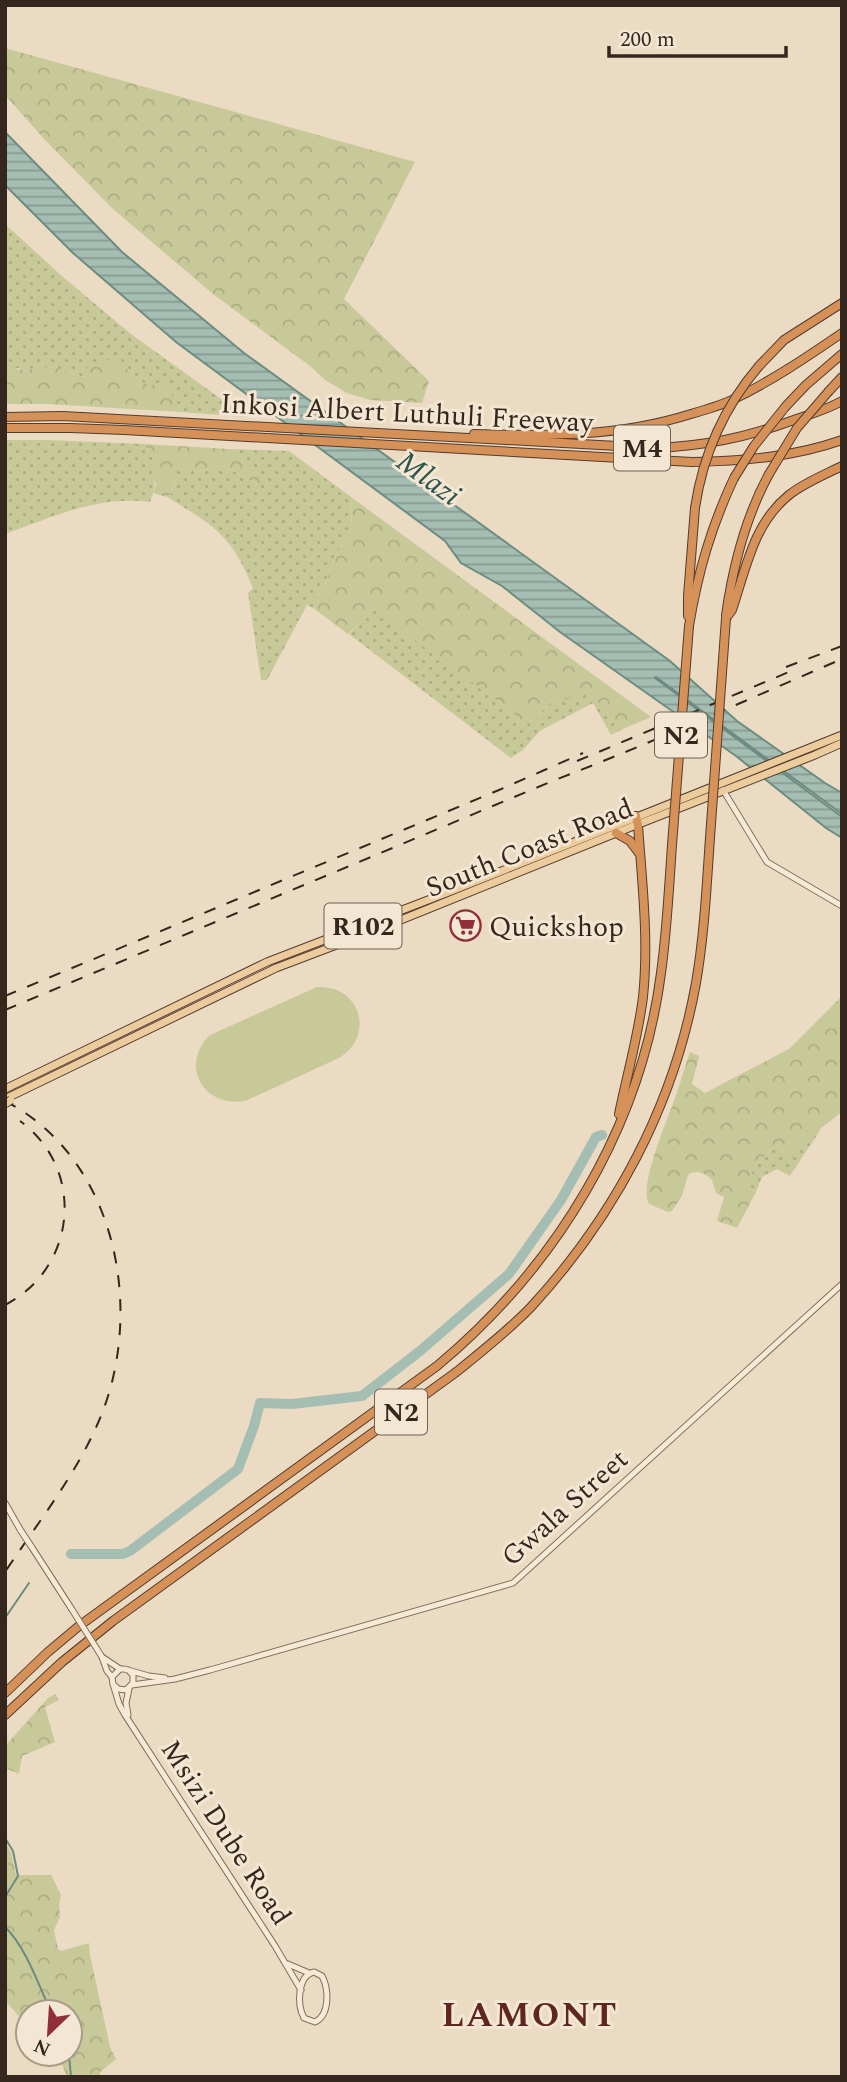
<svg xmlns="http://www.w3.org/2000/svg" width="847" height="2082" font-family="Spectral,serif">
<defs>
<pattern id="green-dots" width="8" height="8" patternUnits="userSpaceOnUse" patternTransform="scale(1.75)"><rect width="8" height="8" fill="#c8c998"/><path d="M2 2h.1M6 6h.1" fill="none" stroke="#acad83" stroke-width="1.8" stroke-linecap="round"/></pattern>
<pattern id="forest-crowns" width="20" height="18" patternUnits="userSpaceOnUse" patternTransform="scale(1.75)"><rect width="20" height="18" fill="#c8c998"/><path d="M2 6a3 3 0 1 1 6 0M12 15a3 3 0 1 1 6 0" fill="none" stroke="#acad83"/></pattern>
<pattern id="water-rules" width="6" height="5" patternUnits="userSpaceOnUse" patternTransform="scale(1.75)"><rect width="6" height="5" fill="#a5beb4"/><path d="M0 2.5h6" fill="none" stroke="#879a92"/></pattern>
</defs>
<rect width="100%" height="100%" fill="#ebdbc3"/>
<g fill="url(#green-dots)">
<path d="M5,224L63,277L131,334L246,417L181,412L168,390L163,387L143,383L124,366L86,377L71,374L56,367L47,368L38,365L27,371L18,368L5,371Z"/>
<path d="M5,440H48L144,444L156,464L152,473C157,485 154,490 150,502C98,495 53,517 5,534Z"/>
<path d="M229,449L289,451L351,497L352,528L335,557L329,574L313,608L307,605L267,680H261L248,593L253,588C231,534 214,526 167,497L172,493L173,487L176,484L172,470L177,467L198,472L222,465L257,484L261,475L232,457Z"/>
<path d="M374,609L507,708L525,725L534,720L550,703L590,692L623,729L611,735L593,703L540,731L523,750L511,758L349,634Z"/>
<path d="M807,1130L817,1135L790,1176L777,1169L762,1177L756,1192L745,1187C752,1168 761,1159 776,1146L782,1152Z"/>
</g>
<g fill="url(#forest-crowns)">
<path d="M5,48L415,162L344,299L429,381L422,403L370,400L347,393L325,380L310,366L213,294L113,209L45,140L5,95Z"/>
<path d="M106,359L124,366L143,383L163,387L169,390L181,412L47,404H5V371C13,368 19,369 27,371L38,365L47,368L56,367L71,374L86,377L87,367Z"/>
<path d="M144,444L229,449C236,464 255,468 266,480L265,484H257L222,465L198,472L177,467L172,470L177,482L173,487L172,493L167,497L153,493L156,485L152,473L156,464Z"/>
<path d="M351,497L651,717L623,729L590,693L550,703L534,720L525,725L507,708L374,610L348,634L313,608L329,574L335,557L352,528Z"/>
<path d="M842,996V1112L821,1128L817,1135L807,1131L793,1156L782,1152L776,1146C761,1158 752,1169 745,1187L756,1192L737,1228L717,1221L724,1197L716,1193L712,1180C705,1173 697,1169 688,1175L682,1196L672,1211L668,1212L649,1204C638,1185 669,1117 676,1095C681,1081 685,1066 690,1052L699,1056L692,1084L705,1093L789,1049Z"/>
<path d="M55,1694L59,1700L45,1707L55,1742L22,1756L19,1774L5,1768V1746L48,1698Z"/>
<path d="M5,1843L11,1852L16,1875H51L61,1895L59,1904L60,1917L54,1930L58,1949L61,1951L89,1943L90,1955L110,2047L116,2059L100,2072V2077H67L58,2054H70V2012H28V2026L5,2001Z"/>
</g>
<path fill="#c8c998" d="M317,987C360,984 376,1036 339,1058L245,1101C203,1108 179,1065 210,1035Z"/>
<path fill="url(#water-rules)" stroke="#6d8c81" stroke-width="2" d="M5,132L122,252L244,353L670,661L737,721L825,783L842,793V814L656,677L655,678L842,817V838L826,828L736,756L560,632L502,586L461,563L445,541L176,342L73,253L5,185Z"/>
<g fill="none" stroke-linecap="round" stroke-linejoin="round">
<g stroke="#6d8c81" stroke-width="2">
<path d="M5,1618L29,1583"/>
<path d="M5,1838L13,1851L18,1876L5,1897"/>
<path d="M5,1927C26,1947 39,1986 51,2012"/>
<path d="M69,2054L71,2077"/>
</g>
<path stroke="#a5beb4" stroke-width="10" d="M71,1554H123L130,1551L238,1469L254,1426L260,1403L292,1404L362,1396L420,1351L509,1274L561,1200L596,1137L602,1135"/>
<defs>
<g id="tertiary">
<path d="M723,790L767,862L842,906"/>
<path d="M5,1503L21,1531"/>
<path d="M31,1546L71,1608"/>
<path d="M102,1657L107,1671L112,1677"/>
<path d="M102,1657L120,1669"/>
<path d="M128,1670L133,1675V1683L126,1690L118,1689L113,1684L112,1677L120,1669H124L149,1676L165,1678"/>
<path d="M113,1684L119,1704L125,1715L275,1946L301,1990"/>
<path d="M132,1685L175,1679L210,1670L513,1583L842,1284"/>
<path d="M128,1715L126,1703L129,1689"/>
<path d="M288,1964L309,1973"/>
<path d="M314,1972L322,1976C329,1989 330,2015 315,2022L304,2018C297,2005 297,1976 314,1972Z"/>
</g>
<g id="primary">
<path d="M5,1089L267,962L454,890L842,735"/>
<path d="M5,1099L276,968L376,930L631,827L815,755L842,743"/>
</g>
<g id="motorway">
<path d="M759,366L784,340L842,303"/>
<path d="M829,391L842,377"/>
<path d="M786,406L806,385L842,354"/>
<path d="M5,417L63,416L654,448C704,446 744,438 791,421C808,415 826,410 842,401"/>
<path d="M5,428H70L124,430L692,462C743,461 794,457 842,440"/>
<path d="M474,434C549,436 618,437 691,414C705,410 719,406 732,400C770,382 807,357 842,333"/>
<path d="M726,615C733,566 745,518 769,474"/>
<path d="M688,616V596L695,508"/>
<path d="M726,618L732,610C746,569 753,524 789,495C804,483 824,475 842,466"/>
<path d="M689,626C698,572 711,527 734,478"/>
<path d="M616,833L630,841L639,853"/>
<path d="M619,1114C627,1075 638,1037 643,997C649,940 642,882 638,825L636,816"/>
<path d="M5,1693L48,1652L79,1626L437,1366C556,1267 641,1128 661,973C667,930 669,887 672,845"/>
<path d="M5,1715L62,1662L113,1621L455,1373C481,1352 508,1331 531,1307C615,1216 674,1105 696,983C705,931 707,877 711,824"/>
</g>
</defs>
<use href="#tertiary" stroke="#846d5b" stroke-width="7"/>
<use href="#primary" stroke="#523c2f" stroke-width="9"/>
<use href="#motorway" stroke="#523c2f" stroke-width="10"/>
<use href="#tertiary" stroke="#f7e9d6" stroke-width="5"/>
<use href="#primary" stroke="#eccb9d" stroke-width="7"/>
<use href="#motorway" stroke="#d69158" stroke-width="8"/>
<g stroke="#35271e" stroke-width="2" stroke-dasharray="12 12" stroke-linecap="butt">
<path d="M786,667L842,646"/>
<path d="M577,761L796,669"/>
<path d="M5,996L499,790L583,753"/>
<path d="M5,1010L555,780C652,743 746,700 842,659"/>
<path d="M5,1101C118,1159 146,1314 98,1423C75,1476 37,1524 5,1572"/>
<path d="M5,1305C77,1268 86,1169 20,1121"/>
</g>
<defs>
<g id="tertiary-bridge">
<path d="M21,1531L31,1546"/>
<path d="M71,1608L102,1657"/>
</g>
<path id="primary-bridge" d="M5,1104L11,1100"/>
<g id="motorway-bridge">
<path d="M769,474L797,428L829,391"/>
<path d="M734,478L754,446L786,406"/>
<path d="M695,508C703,454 724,407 759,366"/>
<path d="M711,824L726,618"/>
<path d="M672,845L689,626"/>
</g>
</defs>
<use href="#tertiary-bridge" stroke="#846d5b" stroke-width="7" stroke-linecap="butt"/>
<use href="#primary-bridge" stroke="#523c2f" stroke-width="9" stroke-linecap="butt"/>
<use href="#motorway-bridge" stroke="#523c2f" stroke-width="10" stroke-linecap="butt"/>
<use href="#tertiary-bridge" stroke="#f7e9d6" stroke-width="5"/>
<use href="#primary-bridge" stroke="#eccb9d" stroke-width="7"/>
<use href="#motorway-bridge" stroke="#d69158" stroke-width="8"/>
</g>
<defs>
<symbol id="supermarket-ring" viewBox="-11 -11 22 22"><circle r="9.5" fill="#f3e6d2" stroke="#902f3a" stroke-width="1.5"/><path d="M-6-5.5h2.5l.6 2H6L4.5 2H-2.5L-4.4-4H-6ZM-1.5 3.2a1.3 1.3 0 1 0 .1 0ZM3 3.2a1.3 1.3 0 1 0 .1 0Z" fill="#902f3a"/></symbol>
</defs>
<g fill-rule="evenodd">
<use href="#supermarket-ring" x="448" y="908" width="35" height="35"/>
</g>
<g text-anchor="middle" stroke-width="6" stroke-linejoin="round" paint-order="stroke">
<g fill="#f3e6d2" stroke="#6e6054" stroke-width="2">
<rect x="614" y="425.5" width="56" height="45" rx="5"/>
<rect x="655" y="712.5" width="52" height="45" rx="5"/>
<rect x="324.5" y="903.5" width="77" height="45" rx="5"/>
<rect x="375" y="1389.5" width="52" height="45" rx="5"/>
</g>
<g font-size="26" font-weight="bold" fill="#35271e">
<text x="642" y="457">M4</text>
<text x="681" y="744">N2</text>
<text x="363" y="935">R102</text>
<text x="401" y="1421">N2</text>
</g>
<g font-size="28" fill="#35271e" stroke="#f3e6d2">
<text transform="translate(407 412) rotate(3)" y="10">Inkosi Albert Luthuli Freeway</text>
<text transform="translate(529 847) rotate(-22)" y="10">South Coast Road</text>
<text transform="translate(564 1507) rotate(-42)" y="10">Gwala Street</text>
<text transform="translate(227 1832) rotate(57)" y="10">Msizi Dube Road</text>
</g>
<g font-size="28" fill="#35271e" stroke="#f3e6d2" text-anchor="start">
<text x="489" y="936">Quickshop</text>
</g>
<g font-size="30" font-style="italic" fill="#2e544e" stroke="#f3e6d2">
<text transform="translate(429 478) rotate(36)" y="10">Mlazi</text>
</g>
<g font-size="35" font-weight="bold" letter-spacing="2" fill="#5f2720" stroke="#f3e6d2">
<text x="530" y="2026">LAMONT</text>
</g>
</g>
<rect width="847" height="2082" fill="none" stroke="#35271e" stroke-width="14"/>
<g transform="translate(49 2033) rotate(205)"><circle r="33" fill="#f3e6d2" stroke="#a79a8a" stroke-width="2"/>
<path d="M0-5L12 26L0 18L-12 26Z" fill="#902f3a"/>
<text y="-10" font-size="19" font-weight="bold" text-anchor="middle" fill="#35271e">N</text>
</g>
<path d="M609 46v10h177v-10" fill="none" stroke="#35271e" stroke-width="3.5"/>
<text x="620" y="46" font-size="21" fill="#35271e" stroke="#f3e6d2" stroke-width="5" paint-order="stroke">200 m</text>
</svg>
